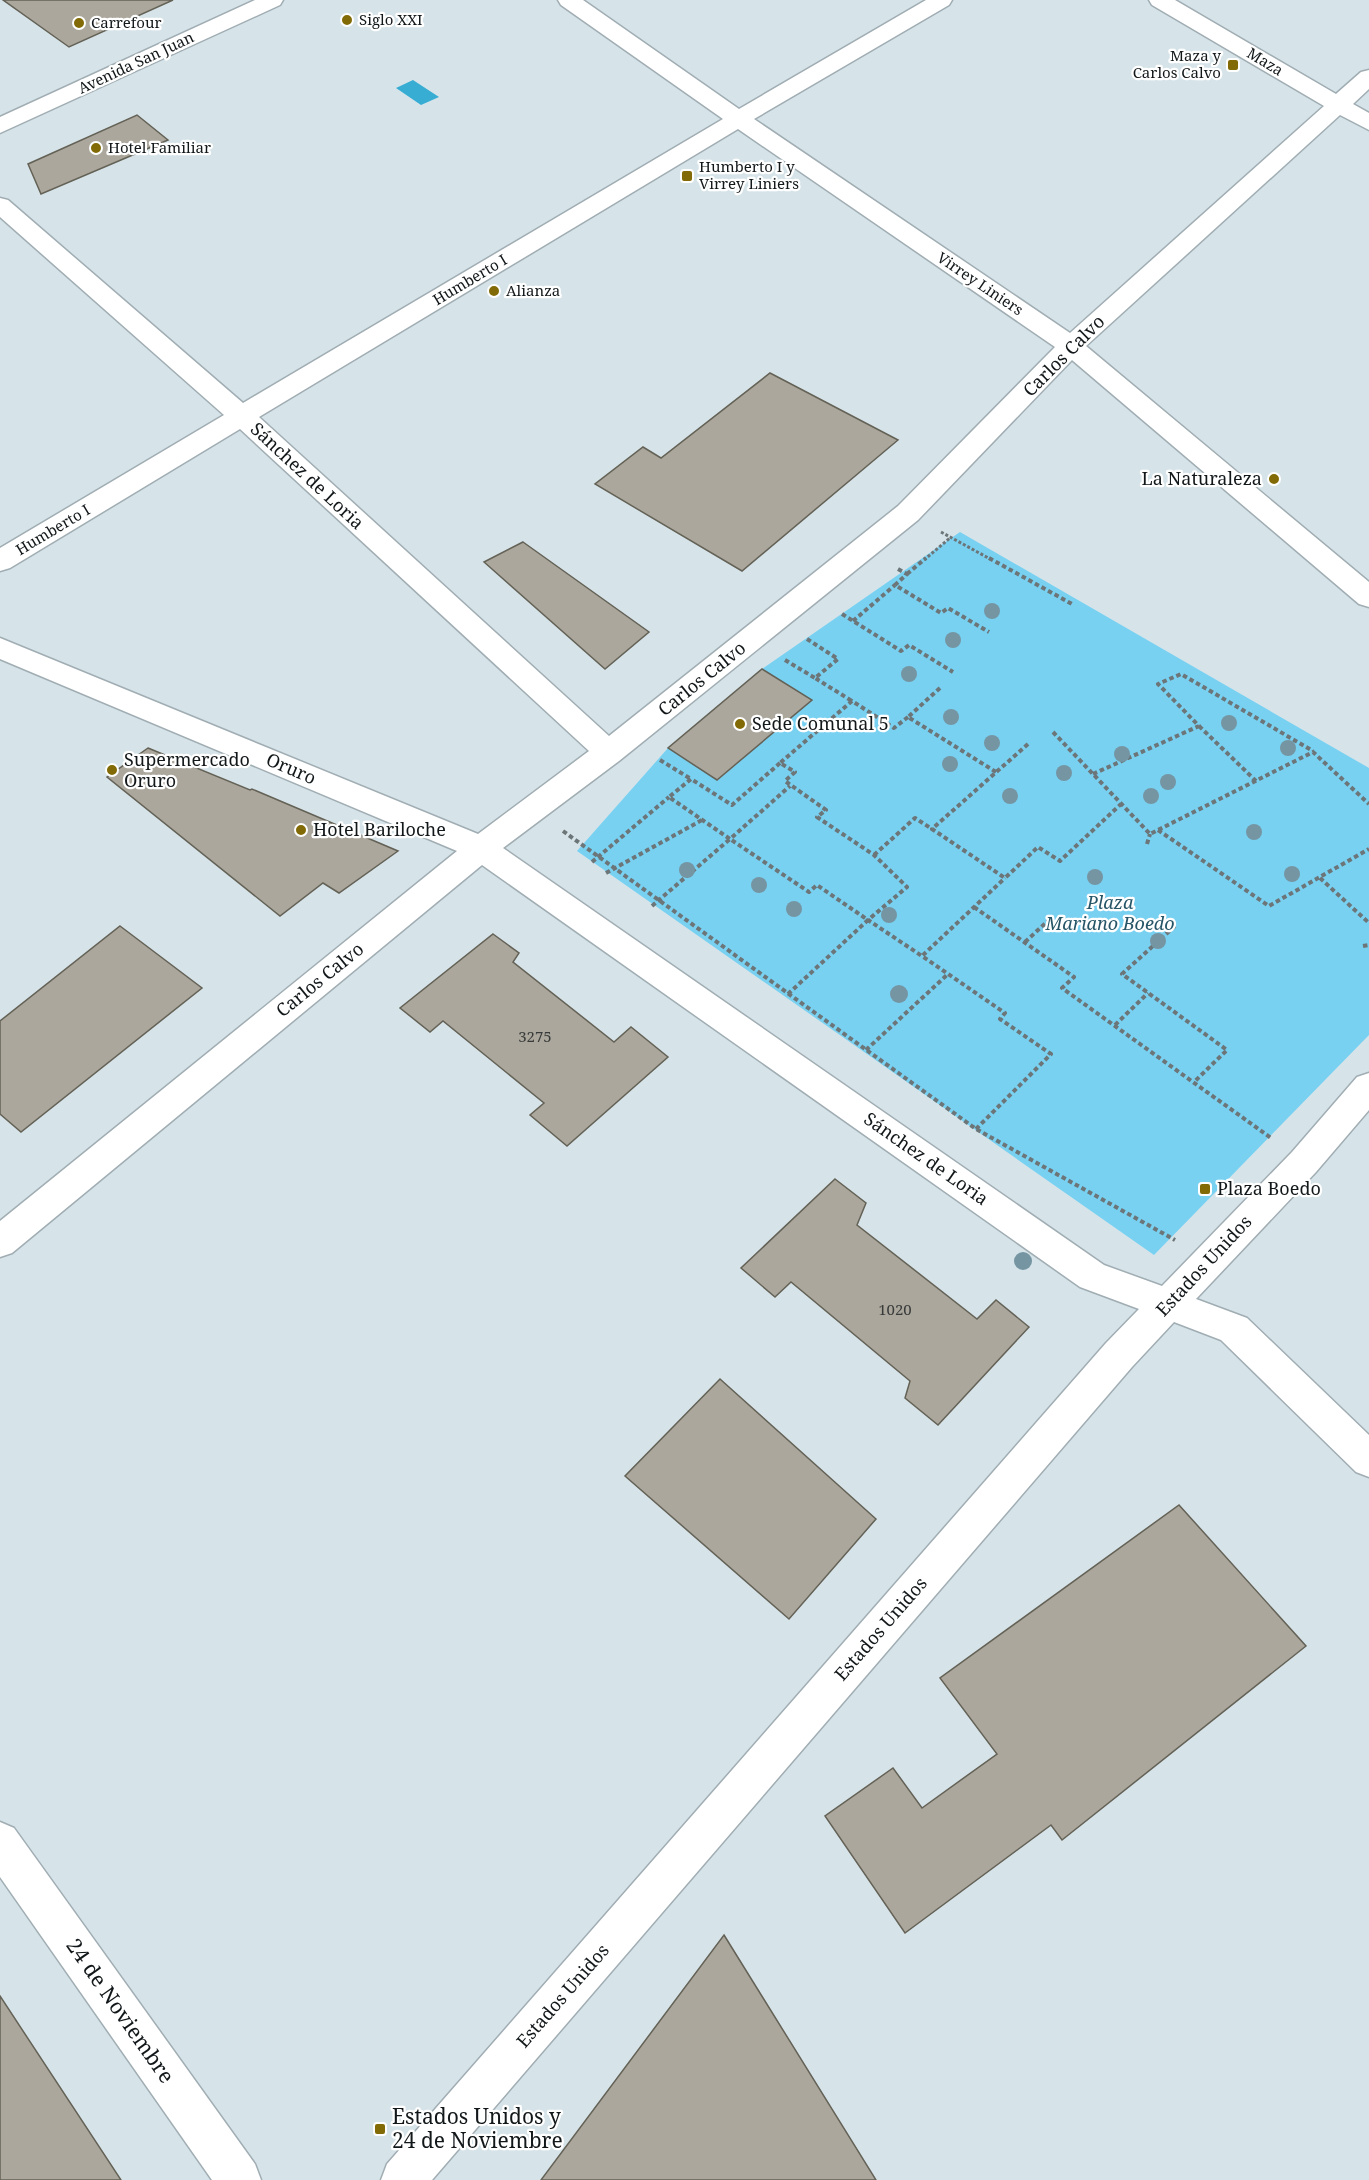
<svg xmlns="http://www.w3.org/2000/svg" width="1369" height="2180" font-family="'Noto Serif',serif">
<rect width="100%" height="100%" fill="#d6e4e9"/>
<path fill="#79d1f2" d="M960,532L1369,768V1035L1154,1255L577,851L668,748L718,780L811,700L762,669Z"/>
<path fill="#37add4" d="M413,80L439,97L421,105L396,88Z"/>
<g fill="#aba79c" stroke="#646156" stroke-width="1.5">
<path d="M3,0H173L69,47Z"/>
<path d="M137,115L168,140L41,194L28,164Z"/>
<path d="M770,373L898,440L742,571L595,484L643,447L661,458Z"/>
<path d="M523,542L649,632L605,669L484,562Z"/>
<path d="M762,669L812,700L717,780L668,748Z"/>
<path d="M148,748L250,790L252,789L398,851L339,893L323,883L280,916L107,777Z"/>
<path d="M120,926L202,988L21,1132L0,1114V1021Z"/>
<path d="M493,934L519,953L513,962L614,1042L631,1027L668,1057L567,1146L530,1115L544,1103L443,1021L430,1032L400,1008Z"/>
<path d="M835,1179L866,1203L857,1225L977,1319L996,1300L1029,1327L938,1425L905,1398L910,1381L791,1282L775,1297L741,1268Z"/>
<path d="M720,1379L876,1519L789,1619L625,1476Z"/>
<path d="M1179,1505L1306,1646L1062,1840L1051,1825L905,1933L825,1816L893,1768L922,1808L997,1754L940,1678Z"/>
<path d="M724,1935L876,2180H541Z"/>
<path d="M0,1996L121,2180H0Z"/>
</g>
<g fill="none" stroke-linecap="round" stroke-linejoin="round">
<defs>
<g id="minor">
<path d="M558,0H583L739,109L926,0H952L949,5L754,119L1070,333L1324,106L1152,5L1149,0H1175L1336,94L1361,72L1369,70V89L1353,104L1369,113V130L1340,115L1086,346L1369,582V607L1359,604L1072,360L918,520L619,761L503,848L1104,1265L1162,1286L1292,1152L1357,1077L1369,1073V1110L1316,1172L1196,1299L1247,1318L1369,1435V1477L1356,1472L1221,1340L1174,1322L1132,1367L432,2180H381L387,2164L1106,1343L1139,1309L1080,1287L482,865L12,1253L0,1257V1221L457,851L0,659V638L478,834L589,751L240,429L10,568L0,571V548L224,415L0,217V198L8,200L243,403L723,119L561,5ZM738,129L1055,347L898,506L609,736L259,417Z"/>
<path d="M0,1822L14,1828L255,2164L261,2180H212L0,1877Z"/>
</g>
<path id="primary" d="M255,0H283L280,5L0,133V117Z"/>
</defs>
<use href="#minor" stroke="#a0adb3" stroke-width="3"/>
<use href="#primary" stroke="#a0adb3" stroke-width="3"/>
<g stroke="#6c7578" stroke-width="3" stroke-dasharray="3 2" stroke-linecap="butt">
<path d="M941,532L992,560"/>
<path d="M924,560L951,537"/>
</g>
<g stroke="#6c7578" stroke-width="4" stroke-dasharray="4.5 3" stroke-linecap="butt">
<path d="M989,558L1072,604"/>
<path d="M898,569L907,574L895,585L941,613L948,608L989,632"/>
<path d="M907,574L926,558"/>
<path d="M842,614L901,651L909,645L953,672"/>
<path d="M853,621L895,585"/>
<path d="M807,639L838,659L815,678L852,701"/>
<path d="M785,660L815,678"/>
<path d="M940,688L908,717L996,772"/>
<path d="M908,717L894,728L852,701L780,763L795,772L785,781L826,810L817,817L874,855L907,887L868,920L922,956"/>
<path d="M1199,726L1256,781"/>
<path d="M1053,732L1150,834L1313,752L1369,804"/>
<path d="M1028,744L932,829L1005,878L1038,847L1060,861L1121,804"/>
<path d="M660,760L691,779"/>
<path d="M780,763L732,805L691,779L669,797L730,839L790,786"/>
<path d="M1093,774L1199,726L1158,684L1181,674L1313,751"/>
<path d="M1158,830L1269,906L1369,849"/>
<path d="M563,831L976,1129L1175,1240"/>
<path d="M1147,844L1150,834"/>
<path d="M874,855L915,818L932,829"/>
<path d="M592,862L669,797"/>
<path d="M606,873L702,820"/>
<path d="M1320,878L1369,923"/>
<path d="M652,906L730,839L809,892L817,885L868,920L788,994"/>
<path d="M974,907L1074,977L1062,988L1271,1138"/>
<path d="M1175,926L1122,974L1227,1050L1194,1082"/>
<path d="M1025,942L1050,919"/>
<path d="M1363,946L1369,945"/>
<path d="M1115,1025L1148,993"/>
<path d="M866,1050L948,974"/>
<path d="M976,1129L1051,1054L1000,1019L1005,1013L922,956L1005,878"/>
</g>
<use href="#minor" fill="#fff" fill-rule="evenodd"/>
<use href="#primary" fill="#fff" fill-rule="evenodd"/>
</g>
<g fill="#7595a2">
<circle cx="992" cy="611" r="8"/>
<circle cx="953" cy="640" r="8"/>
<circle cx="909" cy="674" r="8"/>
<circle cx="951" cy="717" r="8"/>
<circle cx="1229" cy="723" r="8"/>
<circle cx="992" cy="743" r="8"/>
<circle cx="1288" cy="748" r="8"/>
<circle cx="1122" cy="754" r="8"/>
<circle cx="950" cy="764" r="8"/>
<circle cx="1064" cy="773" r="8"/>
<circle cx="1168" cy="782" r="8"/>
<circle cx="1010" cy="796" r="8"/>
<circle cx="1151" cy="796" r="8"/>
<circle cx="1254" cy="832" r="8"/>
<circle cx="687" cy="870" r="8"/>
<circle cx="1292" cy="874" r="8"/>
<circle cx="1095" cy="877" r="8"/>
<circle cx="759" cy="885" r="8"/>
<circle cx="794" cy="909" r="8"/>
<circle cx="889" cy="915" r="8"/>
<circle cx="1158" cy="941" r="8"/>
<circle cx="899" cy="994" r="9"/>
<circle cx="1023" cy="1261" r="9"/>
</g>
<g fill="#826b06" stroke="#fff" stroke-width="2">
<circle cx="347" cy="20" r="6"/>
<circle cx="79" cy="23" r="6"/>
<rect x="1227" y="59" width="12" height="12" rx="3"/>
<circle cx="96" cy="148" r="6"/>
<rect x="681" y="170" width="12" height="12" rx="3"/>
<circle cx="494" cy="291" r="6"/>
<circle cx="1274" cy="479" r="6"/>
<circle cx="740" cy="724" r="6"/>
<circle cx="112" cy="770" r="6"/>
<circle cx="301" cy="830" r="6"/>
<rect x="1199" y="1183" width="12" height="12" rx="3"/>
<rect x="374" y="2123" width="12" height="12" rx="3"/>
</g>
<g text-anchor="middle" stroke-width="4.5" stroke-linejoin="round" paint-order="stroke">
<g font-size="15" fill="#121719" stroke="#fff" text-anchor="start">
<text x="359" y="25">Siglo XXI</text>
<text x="91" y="28">Carrefour</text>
<text x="1221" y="61" text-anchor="end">Maza y<tspan x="1221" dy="17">Carlos Calvo</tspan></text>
<text x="108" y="153">Hotel Familiar</text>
<text x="699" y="172">Humberto I y<tspan x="699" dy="17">Virrey Liniers</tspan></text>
<text x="506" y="296">Alianza</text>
</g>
<g font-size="15" fill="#121719" stroke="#fff">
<text transform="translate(1265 62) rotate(31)" y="5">Maza</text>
<text transform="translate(136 63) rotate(-25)" y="5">Avenida San Juan</text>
<text transform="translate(470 280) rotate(-31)" y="5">Humberto I</text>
<text transform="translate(980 284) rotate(34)" y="5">Virrey Liniers</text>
<text transform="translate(53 530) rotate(-31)" y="5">Humberto I</text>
</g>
<g font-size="15" fill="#383b3a">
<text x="535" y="1042">3275</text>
<text x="895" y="1315">1020</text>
</g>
<g font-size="18" fill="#121719" stroke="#fff">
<text transform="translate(1064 356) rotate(-45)" y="6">Carlos Calvo</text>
<text transform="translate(307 476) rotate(43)" y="6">Sánchez de Loria</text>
<text transform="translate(702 679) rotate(-39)" y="6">Carlos Calvo</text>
<text transform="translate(291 769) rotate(23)" y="6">Oruro</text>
<text transform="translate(320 980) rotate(-39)" y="6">Carlos Calvo</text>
<text transform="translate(926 1159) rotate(35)" y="6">Sánchez de Loria</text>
<text transform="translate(1204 1266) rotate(-47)" y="6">Estados Unidos</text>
<text transform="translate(881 1629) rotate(-49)" y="6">Estados Unidos</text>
<text transform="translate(563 1996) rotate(-49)" y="6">Estados Unidos</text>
</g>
<g font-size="18" fill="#121719" stroke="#fff" text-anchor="start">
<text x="1262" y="485" text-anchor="end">La Naturaleza</text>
<text x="752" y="730">Sede Comunal 5</text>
<text x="124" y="766">Supermercado<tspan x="124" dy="21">Oruro</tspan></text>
<text x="313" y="836">Hotel Bariloche</text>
<text x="1217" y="1195">Plaza Boedo</text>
</g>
<g font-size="18" font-style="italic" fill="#265567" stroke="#fff">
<text x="1110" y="909">Plaza<tspan x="1110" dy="21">Mariano Boedo</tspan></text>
</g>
<g font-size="21" fill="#121719" stroke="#fff">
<text transform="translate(120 2011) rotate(55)" y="7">24 de Noviembre</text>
</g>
<g font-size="21" fill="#121719" stroke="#fff" text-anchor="start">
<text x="392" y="2124">Estados Unidos y<tspan x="392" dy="24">24 de Noviembre</tspan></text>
</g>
</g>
</svg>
